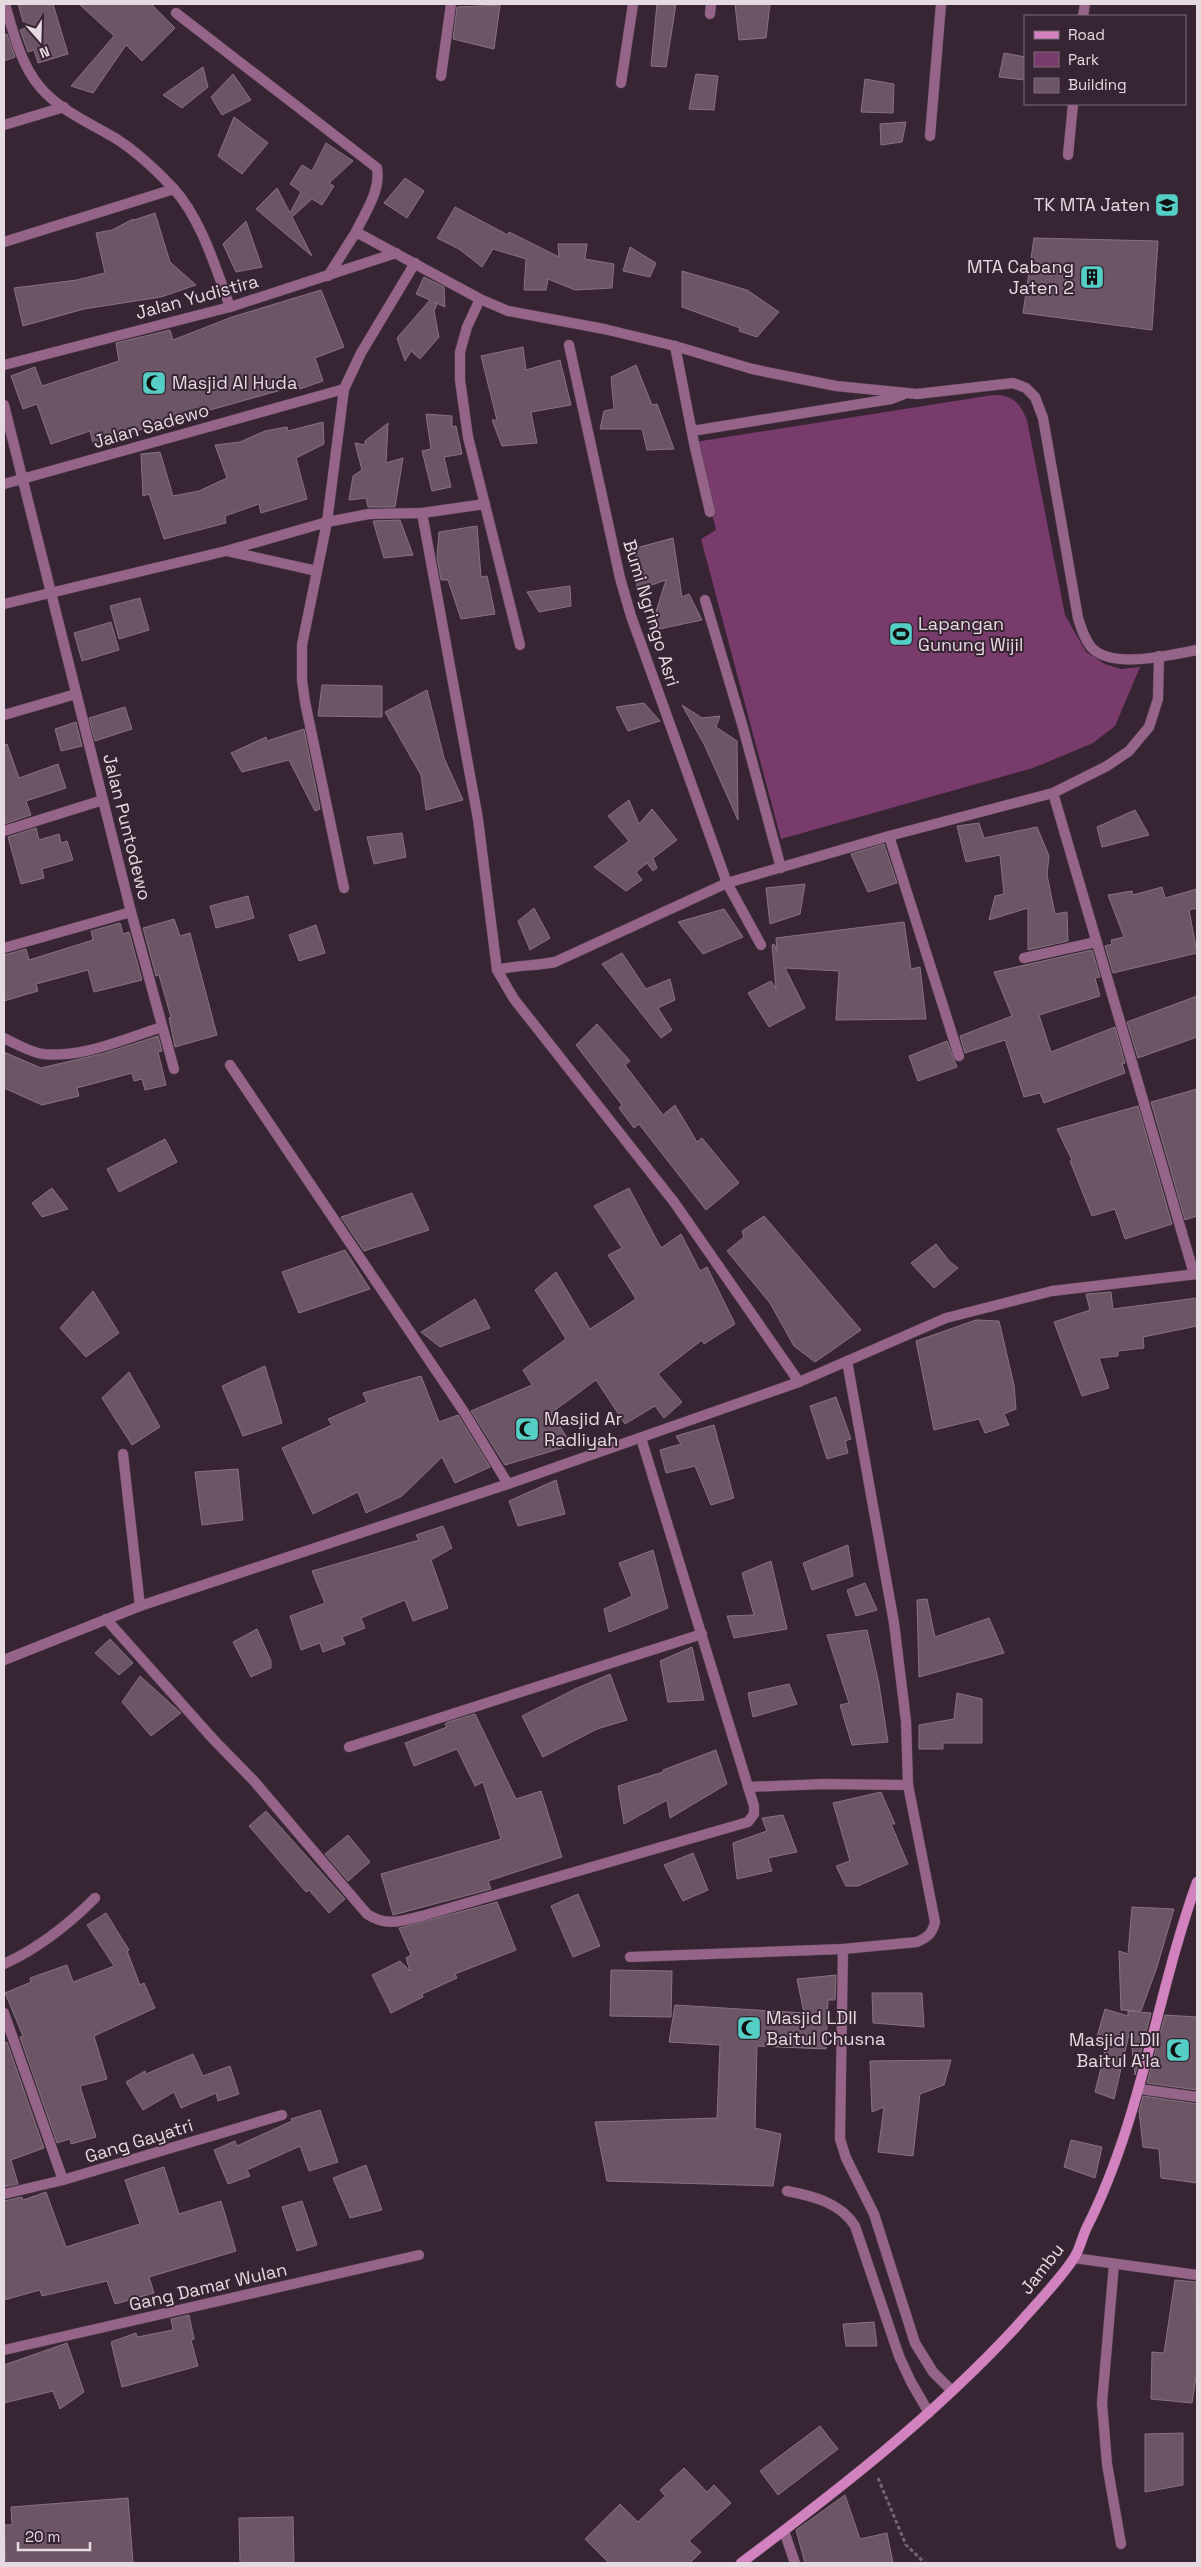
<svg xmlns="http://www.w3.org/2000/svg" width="1201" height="2567" font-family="'Space Grotesk',sans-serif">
<rect width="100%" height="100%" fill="#382533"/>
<path fill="#793b6c" d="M993,395C1013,395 1019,402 1027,420L1065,615L1086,652L1105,664L1121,669L1140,667L1115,726L1093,743L1033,768L781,839L701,539L716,530L695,442Z"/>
<g fill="#6c5666" stroke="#887282">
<path d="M18,4H53L68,54L38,63L34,50L28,52L20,30L25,28Z"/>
<path d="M79,4H151L175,28L142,61L126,45L93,93L71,86L114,36Z"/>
<path d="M657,4H676L666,67L651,66Z"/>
<path d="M735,4H770L766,38L739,40Z"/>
<path d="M500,5L494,49L453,39L457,7Z"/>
<path d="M7,34L15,57L4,61V35Z"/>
<path d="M1004,53L1025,57V80L999,77Z"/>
<path d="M203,67L208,87L182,108L163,95Z"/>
<path d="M233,74L251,100L222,115L211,97Z"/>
<path d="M696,74L718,76L714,110L689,109Z"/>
<path d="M865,79L894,84L893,113L861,112Z"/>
<path d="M234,117L268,143L242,174L218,156Z"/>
<path d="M906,122L902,142L881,145L880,124Z"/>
<path d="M326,143L353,161L329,183L334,186L322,205L312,199L292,217L312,256L256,209L277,188L290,213L301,192L290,184L302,165L312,171Z"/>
<path d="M405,178L424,191L407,218L384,203Z"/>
<path d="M455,207L508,235L509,232L559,257L558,244H587L585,259L614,264L612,288L575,290L548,279L546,290H524L526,259L493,249L482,267L459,249L437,238Z"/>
<path d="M155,213L170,262L196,285L161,297L84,309L23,326L14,288L77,280L105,273L96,233L112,230L133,219L134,220Z"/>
<path d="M246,221L262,267L236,272L223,244Z"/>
<path d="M1034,238L1158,241L1152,330L1023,313Z"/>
<path d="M630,247L656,263L650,277L623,271Z"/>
<path d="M682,271L747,290L779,312L757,337L739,331L740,328L682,307Z"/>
<path d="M424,277L444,287L445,307L434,302L437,304L434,311L439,337L420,359L411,351L405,361L397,338L430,300L416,294Z"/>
<path d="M321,290L344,347L315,358L323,381L300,389L299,385L93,443L90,431L51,444L37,404L23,409L11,376L35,367L42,386L119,361L116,343L170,330L173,340L232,317Z"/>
<path d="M523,347L526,370L560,360L571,405L531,412L537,443L502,446L492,420H497L481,356Z"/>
<path d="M636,365L652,405L657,404L674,449L647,450L642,429H600L604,411L614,409L611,377Z"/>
<path d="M426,414L452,416V427L456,426L462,454L444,457L451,487L432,491L422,451L431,449Z"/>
<path d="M323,422L324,444L296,458L307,499L261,513L259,504L225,516L226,523L164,539L149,494L143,496L141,454L160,452L173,496L199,491L227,478L215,445L240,442L265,431L287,427L288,431Z"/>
<path d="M388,423L386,463L403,458L395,507H368L366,498L349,500L353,476L362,470L355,443L365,445V441Z"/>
<path d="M400,520L413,555L384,558L373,521Z"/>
<path d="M477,526L481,577L487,576L495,614L461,619L448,580H441L437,557L439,532Z"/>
<path d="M673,538L682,597L689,594L702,620L650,631L666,580L637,590L636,548Z"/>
<path d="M570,586L571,606L539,612L527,592Z"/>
<path d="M140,598L149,630L119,639L110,606Z"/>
<path d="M111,622L119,650L82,661L74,633Z"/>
<path d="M322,685L382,686V717L318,716Z"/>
<path d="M427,690L444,758L463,800L426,810L421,775L385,712Z"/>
<path d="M644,703L660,721L628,731L616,707Z"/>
<path d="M682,705L702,718L720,716L716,727L737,741L738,820L704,744Z"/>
<path d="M125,707L132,729L95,741L89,718Z"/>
<path d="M76,722L82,746L61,751L55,729Z"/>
<path d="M304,729L320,809L315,811L289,760L242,772L231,753L266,737L267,741Z"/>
<path d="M7,744L19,778L58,764L66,788L26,801L31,815L4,824V745Z"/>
<path d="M629,800L639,824L652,809L677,840L653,858L657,868L653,871L647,863L636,872L642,880L626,891L594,867L629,841L608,816Z"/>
<path d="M1135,810L1149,835L1102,847L1097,827Z"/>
<path d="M979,823L984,838L1037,827L1049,856L1047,875L1055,914L1067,912L1068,941L1028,950V908L989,920L995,896L1004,894L1000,855L966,862L957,826Z"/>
<path d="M36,828L39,840L59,834L61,843L67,841L73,860L42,869L44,878L21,884L8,837Z"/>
<path d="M402,833L406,857L374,864L367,837Z"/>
<path d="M884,844L897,883L868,892L851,854Z"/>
<path d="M805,884L800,914L770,924L766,888Z"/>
<path d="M1162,887L1165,898L1197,889V908L1189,910L1197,953L1113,973L1105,946L1112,944L1111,940L1124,937L1108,895L1132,891L1133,895Z"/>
<path d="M248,896L254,918L216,928L210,906Z"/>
<path d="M534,908L550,938L530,950L518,921Z"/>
<path d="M724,909L743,937L703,954L678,922Z"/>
<path d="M174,919L180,936L190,933L217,1035L175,1047L169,1018L171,1017L159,975L156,976L143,928Z"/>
<path d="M904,922L911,969L920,967L926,1019L836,1020L839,971L785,968L805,1008L769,1027L748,993L771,981L776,989L772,945L774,944L777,951L776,938Z"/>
<path d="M120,923L123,934L129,932L142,980L94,992L88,970L36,984L38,991L4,1001V955L26,949L29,960L93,940L91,931Z"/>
<path d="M316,925L325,953L299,961L289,935Z"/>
<path d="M1092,950L1100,977L1095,978L1100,996L1039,1015L1051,1052L1115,1027L1125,1063L1122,1064L1125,1073L1044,1103L1040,1093L1024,1097L1005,1040L965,1053L960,1036L1012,1016L994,972Z"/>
<path d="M622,953L646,989L670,979L675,1000L658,1008L672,1030L661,1038L602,964Z"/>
<path d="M1197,996V1037L1138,1058L1127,1022Z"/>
<path d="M597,1024L630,1061L625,1065L663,1115L675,1105L697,1142L702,1138L739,1183L706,1210L639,1124L634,1128L619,1108L622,1105L576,1045Z"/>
<path d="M158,1036L162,1051L158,1052L166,1085L145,1090L142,1079L134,1081L132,1073L77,1088L79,1096L42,1105L4,1088V1052L41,1068L105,1053Z"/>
<path d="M947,1041L957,1067L918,1081L909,1056Z"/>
<path d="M1197,1089V1216L1185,1220L1151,1102Z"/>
<path d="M1138,1106L1172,1224L1125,1239L1115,1209L1092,1216L1070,1161L1072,1160L1057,1129Z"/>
<path d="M165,1139L177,1162L119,1192L107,1169Z"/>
<path d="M52,1188L68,1209L42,1217L32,1203Z"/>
<path d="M629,1188L661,1248L681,1234L700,1271L707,1267L735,1324L704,1344L702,1340L658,1374L682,1402L664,1418L655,1406L625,1424L596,1380L551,1413L572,1445L505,1465L471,1411L532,1385L523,1370L566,1339L535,1290L556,1272L590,1329L636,1299L608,1255L622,1248L594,1206Z"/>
<path d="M412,1193L429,1230L364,1251L341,1217Z"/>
<path d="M764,1216L861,1330L815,1362L794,1346L770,1303L727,1251L744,1237L742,1231Z"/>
<path d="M936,1244L949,1261L958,1268L934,1288L911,1263Z"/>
<path d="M345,1250L370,1289L299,1313L282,1272Z"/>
<path d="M93,1291L119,1333L86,1357L60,1328Z"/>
<path d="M1111,1292L1113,1309L1197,1298V1326L1143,1337L1144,1348L1118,1351V1356L1099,1358L1109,1388L1082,1396L1054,1322L1090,1310L1086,1294Z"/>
<path d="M475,1299L490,1328L440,1347L421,1332Z"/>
<path d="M976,1320L999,1321L1014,1385L1016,1409L1004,1414L1009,1425L985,1433L979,1419L934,1430L916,1341Z"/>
<path d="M265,1366L282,1423L243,1436L222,1386Z"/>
<path d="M129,1372L160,1427L132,1445L102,1398Z"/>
<path d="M421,1376L439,1422L458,1415L490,1467L455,1483L442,1457L402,1496L366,1513L358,1492L313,1514L282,1448L332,1425L328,1419L367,1402L363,1393Z"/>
<path d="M836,1397L851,1439L845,1441L848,1453L827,1459L810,1406Z"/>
<path d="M714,1425L734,1498L711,1505L695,1466L666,1473L660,1450L681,1444L676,1436Z"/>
<path d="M238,1469L243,1520L202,1525L195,1472Z"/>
<path d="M556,1480L565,1514L518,1526L509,1501Z"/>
<path d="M443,1526L452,1548L431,1560L448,1608L413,1621L405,1600L361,1618L365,1628L342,1637L345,1644L323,1652L320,1643L301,1650L290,1616L325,1603L312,1571L419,1540L416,1535Z"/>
<path d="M848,1545L853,1576L812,1590L803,1563Z"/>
<path d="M653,1550L668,1608L609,1632L604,1609L632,1596L619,1563Z"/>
<path d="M771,1561L787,1629L734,1638L727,1616L754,1615L742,1573Z"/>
<path d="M865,1583L877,1610L856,1616L847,1590Z"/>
<path d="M927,1599L935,1637L989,1618L1004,1653L919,1677L917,1600Z"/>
<path d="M257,1629L271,1661V1668L251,1677L233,1642Z"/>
<path d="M867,1630L879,1684L888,1742L852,1745L840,1705L849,1703L827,1635Z"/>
<path d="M110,1639L133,1663L119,1675L95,1653Z"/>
<path d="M692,1647L704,1700L668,1702L660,1661Z"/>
<path d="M610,1674L627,1720L597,1729L543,1757L522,1716L575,1689Z"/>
<path d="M140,1676L181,1713L151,1736L122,1702Z"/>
<path d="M789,1684L797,1704L753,1717L748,1693Z"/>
<path d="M957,1693L982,1699V1743H943V1749H919V1725L954,1719Z"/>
<path d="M475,1714L516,1799L541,1791L562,1857L488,1881L491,1889L393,1915L381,1874L501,1839L483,1782L475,1786L457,1749L414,1766L405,1743L447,1727L445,1724L448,1722Z"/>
<path d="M716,1750L727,1784L670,1818L667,1800L624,1824L618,1786L663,1772V1770Z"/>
<path d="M881,1792L895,1824H891L908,1864L858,1886H846L836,1866L850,1861L833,1803Z"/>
<path d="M266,1811L345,1899L329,1913L309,1890L306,1892L249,1826Z"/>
<path d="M783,1815L797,1852L768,1858L772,1871L737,1879L733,1843L767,1831L762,1818Z"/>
<path d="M348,1835L370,1862L348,1881L325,1854Z"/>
<path d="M693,1853L708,1890L683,1901L664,1865Z"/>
<path d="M578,1894L600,1946L573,1957L551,1906Z"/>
<path d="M497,1902L516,1950L455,1974L457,1978L422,1994L423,1997L391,2013L372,1975L400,1961L410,1971L406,1958L411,1955L399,1928Z"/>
<path d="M1132,1907L1174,1909L1157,1967L1141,2011L1121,2010L1119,1951L1128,1954Z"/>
<path d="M106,1913L129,1950L127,1951L140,1985L144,1983L155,2008L94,2036L107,2079L80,2086L96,2137L71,2144L70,2139L57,2143L20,2037L23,2036L5,1993L31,1982L30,1978L67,1965L73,1982L114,1966L87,1925Z"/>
<path d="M611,1970L672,1971L671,2017L610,2016Z"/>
<path d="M836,1975L835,2000H828L826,2049L757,2046L755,2128L781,2134L773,2186L607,2181L595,2122L717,2118L720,2045L669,2042L675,2005L804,2013L797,1979Z"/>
<path d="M872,1993H922L924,2027L873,2023Z"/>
<path d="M1105,2009L1128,2016V2011L1151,2013L1135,2075L1130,2030L1114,2099L1095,2092L1107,2043L1096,2040Z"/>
<path d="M1165,2015L1197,2017V2090L1147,2083Z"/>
<path d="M7,2042L44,2148L11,2160L18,2184L4,2187V2043Z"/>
<path d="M193,2054L203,2076L230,2066L239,2094L218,2101L216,2093L181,2108L174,2092L143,2110L126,2082L145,2071L146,2074Z"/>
<path d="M951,2060L944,2085L920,2094L913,2156L878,2152L884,2107L872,2112L870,2061Z"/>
<path d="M1143,2096L1197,2104V2183L1161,2178L1159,2149L1143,2147L1139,2111Z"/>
<path d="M320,2110L338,2162L309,2171L300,2146L247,2170L250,2176L228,2184L214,2150L235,2141L237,2146L292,2121L291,2119Z"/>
<path d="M1071,2140L1102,2147L1095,2178L1064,2167Z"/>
<path d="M366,2165L382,2210L350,2218L333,2178Z"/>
<path d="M164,2167L179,2214L221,2201L236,2251L149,2277L154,2293L115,2304L107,2281L42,2296L40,2290L4,2300V2201L22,2197L23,2200L46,2192L66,2247L140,2224L125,2180Z"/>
<path d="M302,2201L317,2245L297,2251L282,2207Z"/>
<path d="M1175,2280L1196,2282L1197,2371L1192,2403L1151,2399L1152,2352L1164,2353Z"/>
<path d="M189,2315L194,2339L191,2340L198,2366L122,2387L111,2342L136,2333L137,2337L173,2330L171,2319Z"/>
<path d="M874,2322L877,2346H846L843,2324Z"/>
<path d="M67,2343L84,2392L60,2409L53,2391L4,2403V2365Z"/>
<path d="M820,2426L838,2449L778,2495L760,2471Z"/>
<path d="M1183,2433V2485L1145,2492V2434Z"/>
<path d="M684,2468L707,2492L714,2485L731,2503L689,2541L701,2552L690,2563H609L585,2539L620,2504L638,2522L665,2496L660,2490Z"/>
<path d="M845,2495L860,2539L887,2533L893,2563H805L796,2530Z"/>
<path d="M128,2498L133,2563H6L4,2525H12L11,2507Z"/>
<path d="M293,2517L294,2563H240L239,2518Z"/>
</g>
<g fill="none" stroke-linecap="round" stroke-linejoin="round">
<defs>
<path id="lane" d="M787,2191C813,2196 841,2203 855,2226L899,2356L911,2382L929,2413"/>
<g id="street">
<path d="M5,4C13,32 21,65 40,87C59,110 90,123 115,138C136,151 156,170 173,188C201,218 216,269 230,307"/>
<path d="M176,13L377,168C381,191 365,212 356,232L480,299L508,311L604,329L675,346L752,369L836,386L917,394L1013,383L1026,388L1035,397L1043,418L1078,618C1081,628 1084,638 1091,647C1111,670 1170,655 1197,650"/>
<path d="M710,14L711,4"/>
<path d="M1083,16L1085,4"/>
<path d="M441,76L451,4"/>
<path d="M621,83L633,4"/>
<path d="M4,125L64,107"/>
<path d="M930,136L941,4"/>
<path d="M1068,155L1073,104"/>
<path d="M4,242L174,189"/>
<path d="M328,276L356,232"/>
<path d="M480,299L467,327L460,352V380L468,437L520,645"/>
<path d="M569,345L620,578L631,616L727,883L761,945"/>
<path d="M675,346L694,443L710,512"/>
<path d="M4,365L230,307L396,253"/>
<path d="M4,405L131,912L174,1069"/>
<path d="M692,431L891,399L904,394"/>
<path d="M4,484L344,389"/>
<path d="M422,513L485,504"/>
<path d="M227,551L317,571"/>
<path d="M705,600L742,724L781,868"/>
<path d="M4,604L226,551L327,522L369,514L422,513L478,819L497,970L514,999L674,1202L799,1382"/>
<path d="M4,715L76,694"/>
<path d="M1053,793L1194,1274"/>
<path d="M4,831L103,800"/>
<path d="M889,836L959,1056"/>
<path d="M344,888L305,702L302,680V645L327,522L344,389L361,353L415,263"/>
<path d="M4,948L131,912"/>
<path d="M1024,958L1096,942"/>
<path d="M497,970C516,965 536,966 555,962L727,883L889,836L1053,793L1107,766L1129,751L1149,727L1158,699L1159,656"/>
<path d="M4,1038C16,1044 30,1052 43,1054C83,1058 124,1039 162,1027"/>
<path d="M230,1065L464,1412L508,1484"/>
<path d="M123,1454L140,1606"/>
<path d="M106,1619L214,1740L254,1781L367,1914C387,1927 400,1921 422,1916L748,1822L754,1814V1806L641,1438"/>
<path d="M4,1660L140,1606L508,1484L799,1382L946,1318L1052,1291L1197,1274"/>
<path d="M349,1747L702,1634"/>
<path d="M748,1787L824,1784L908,1785"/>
<path d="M843,1949L840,2139L846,2158L874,2214L915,2343L933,2372L952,2391"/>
<path d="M630,1957L843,1949L917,1942C928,1937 932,1934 935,1922L908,1785L906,1721L894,1623L847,1361"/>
<path d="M4,1964C39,1948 67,1926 95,1898"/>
<path d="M4,2013L63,2180"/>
<path d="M1140,2089L1197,2097"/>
<path d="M4,2194L63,2180L282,2115"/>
<path d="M1074,2258L1197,2275"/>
<path d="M1114,2264L1102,2403L1107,2464L1121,2544"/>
<path d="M4,2350L419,2255"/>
<path d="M784,2531L795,2563"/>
</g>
<path id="secondary" d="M741,2563C837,2491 934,2416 1016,2327C1033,2307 1060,2280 1074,2258C1080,2249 1082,2237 1087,2227C1142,2118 1156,1996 1197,1882"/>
</defs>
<use href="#lane" stroke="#54424f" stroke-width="11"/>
<use href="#street" stroke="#54424f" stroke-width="11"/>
<use href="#secondary" stroke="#54424f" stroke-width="11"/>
<path stroke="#756470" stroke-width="3" stroke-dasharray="4 2.5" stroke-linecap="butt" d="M878,2478L906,2545L925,2563"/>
<use href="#lane" stroke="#966489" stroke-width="10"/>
<use href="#street" stroke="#966489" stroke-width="10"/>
<use href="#secondary" stroke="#d182bf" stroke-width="10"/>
</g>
<defs>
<symbol id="school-square" viewBox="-11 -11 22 22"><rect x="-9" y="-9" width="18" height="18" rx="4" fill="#55cec5" stroke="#382533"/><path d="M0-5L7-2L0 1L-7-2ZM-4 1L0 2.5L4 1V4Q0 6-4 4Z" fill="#111"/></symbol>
<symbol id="building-square" viewBox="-11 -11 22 22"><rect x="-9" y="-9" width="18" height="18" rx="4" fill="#55cec5" stroke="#382533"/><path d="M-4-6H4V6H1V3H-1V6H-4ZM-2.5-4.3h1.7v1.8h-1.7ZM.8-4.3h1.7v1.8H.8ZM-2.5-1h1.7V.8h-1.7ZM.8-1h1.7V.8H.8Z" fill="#111"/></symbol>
<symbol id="mosque-square" viewBox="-11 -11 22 22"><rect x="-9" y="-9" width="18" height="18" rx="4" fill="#55cec5" stroke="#382533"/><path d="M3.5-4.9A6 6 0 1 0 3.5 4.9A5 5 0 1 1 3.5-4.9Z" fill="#111"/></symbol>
<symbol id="stadium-square" viewBox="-11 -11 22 22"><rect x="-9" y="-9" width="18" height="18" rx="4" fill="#55cec5" stroke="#382533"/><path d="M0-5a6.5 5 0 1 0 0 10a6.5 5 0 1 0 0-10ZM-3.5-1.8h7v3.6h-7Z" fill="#111"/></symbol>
</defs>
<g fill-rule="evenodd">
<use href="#school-square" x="1153" y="191" width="28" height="28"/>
<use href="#building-square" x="1078" y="263" width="28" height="28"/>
<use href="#mosque-square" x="140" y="369" width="28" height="28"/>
<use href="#stadium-square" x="887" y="620" width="28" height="28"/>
<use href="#mosque-square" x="513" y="1415" width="28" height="28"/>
<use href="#mosque-square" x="735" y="2014" width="28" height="28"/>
<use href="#mosque-square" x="1164" y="2036" width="28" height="28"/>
</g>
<g text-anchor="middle" stroke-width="4" stroke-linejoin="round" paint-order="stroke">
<g font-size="18" fill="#e5d9e2" stroke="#382533" text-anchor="start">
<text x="1150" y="211" text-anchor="end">TK MTA Jaten</text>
<text x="1074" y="273" text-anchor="end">MTA Cabang<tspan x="1074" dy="21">Jaten 2</tspan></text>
<text x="172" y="389">Masjid Al Huda</text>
<text x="918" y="630">Lapangan<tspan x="918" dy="21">Gunung Wijil</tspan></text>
<text x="544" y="1425">Masjid Ar<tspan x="544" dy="21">Radliyah</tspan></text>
<text x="766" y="2024">Masjid LDII<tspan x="766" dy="21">Baitul Chusna</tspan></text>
<text x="1160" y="2046" text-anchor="end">Masjid LDII<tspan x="1160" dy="21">Baitul A'la</tspan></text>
</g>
<g font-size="18" fill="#e5d9e2" stroke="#382533">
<text transform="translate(197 297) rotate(-15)" y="6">Jalan Yudistira</text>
<text transform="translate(151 426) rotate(-16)" y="6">Jalan Sadewo</text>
<text transform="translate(651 613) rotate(73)" y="6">Bumi Ngringo Asri</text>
<text transform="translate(127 827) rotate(76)" y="6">Jalan Puntodewo</text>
<text transform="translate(139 2141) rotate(-17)" y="6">Gang Gayatri</text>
<text transform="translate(1042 2269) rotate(-52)" y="6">Jambu</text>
<text transform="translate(208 2287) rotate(-13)" y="6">Gang Damar Wulan</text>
</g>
</g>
<rect width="1201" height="2567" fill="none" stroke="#e5d9e2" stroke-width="10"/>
<rect x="1024" y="15" width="162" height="90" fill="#382533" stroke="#7d6d79"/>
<rect x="1034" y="31" width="25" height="8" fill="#d182bf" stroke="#7d6d79"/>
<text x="1068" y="40" font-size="15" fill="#e5d9e2">Road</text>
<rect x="1034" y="52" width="25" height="15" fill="#793b6c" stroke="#7d6d79"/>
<text x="1068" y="65" font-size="15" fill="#e5d9e2">Park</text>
<rect x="1034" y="78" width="25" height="15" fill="#6c5666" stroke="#7d6d79"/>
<text x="1068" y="90" font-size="15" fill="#e5d9e2">Building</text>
<g transform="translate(40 40) rotate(160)" stroke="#382533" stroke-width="4" paint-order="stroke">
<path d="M0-4L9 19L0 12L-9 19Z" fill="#e5d9e2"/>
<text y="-8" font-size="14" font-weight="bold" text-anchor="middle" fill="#e5d9e2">N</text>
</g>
<path d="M18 2542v8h72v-8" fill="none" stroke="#e5d9e2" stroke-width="2.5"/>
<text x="25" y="2542" font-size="15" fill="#e5d9e2" stroke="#382533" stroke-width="4" paint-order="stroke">20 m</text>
</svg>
